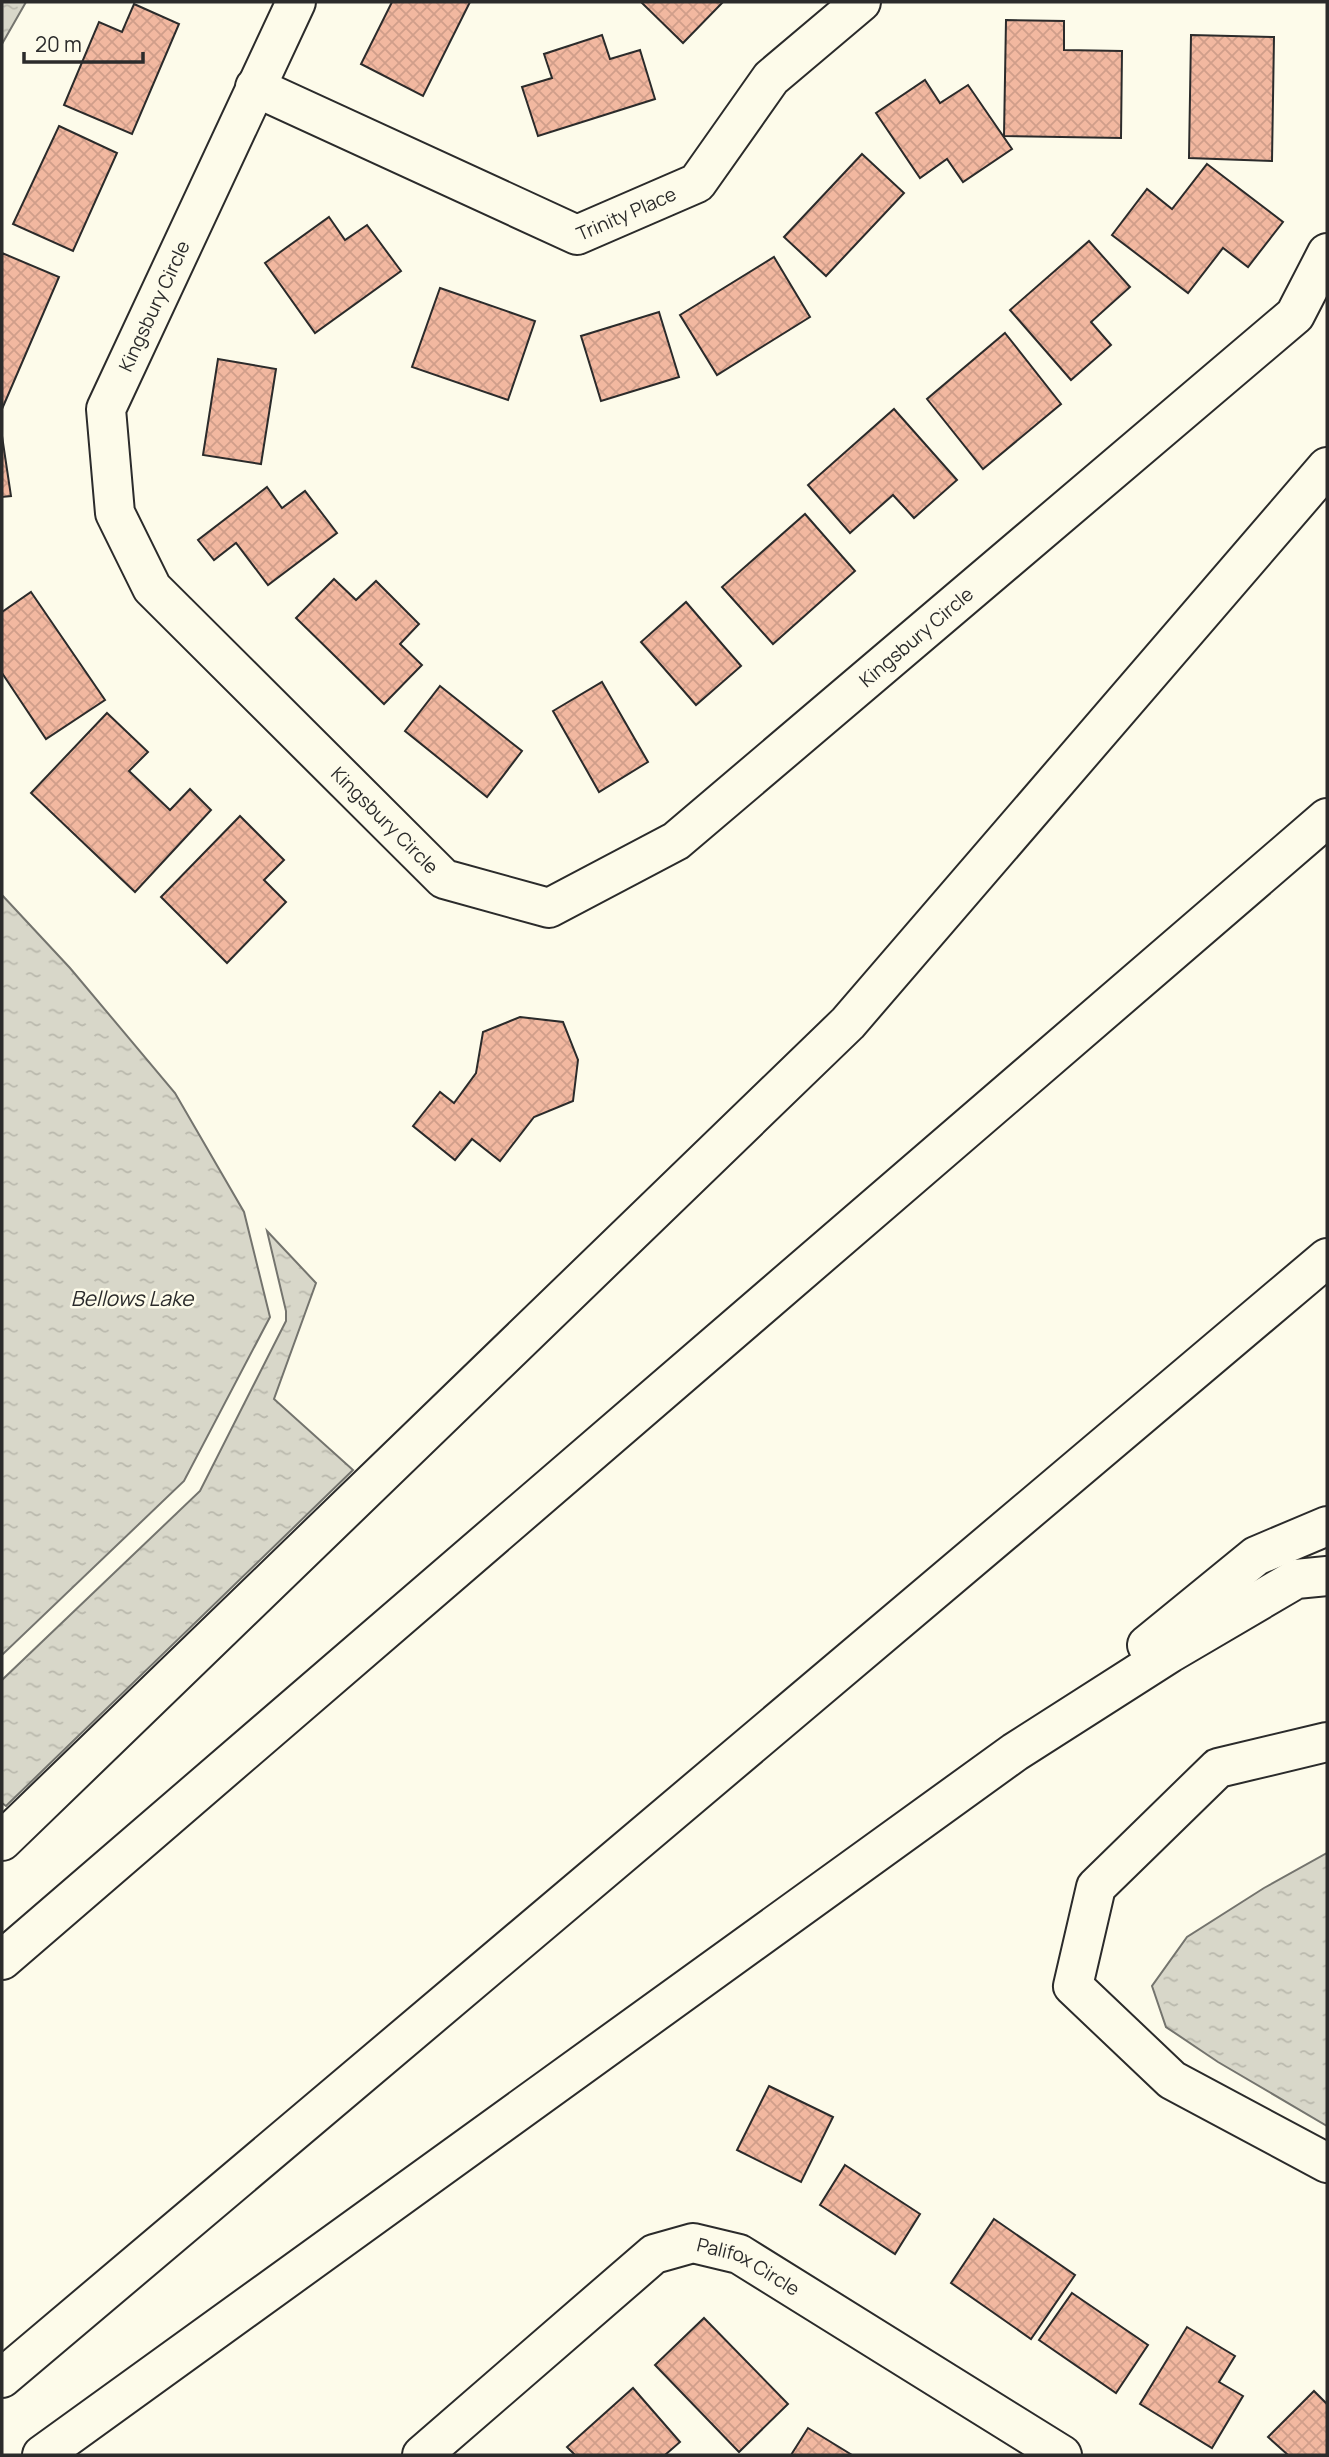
<svg xmlns="http://www.w3.org/2000/svg" width="1329" height="2457" font-family="Manrope,sans-serif">
<defs>
<pattern id="water-ripples" width="26" height="14" patternUnits="userSpaceOnUse" patternTransform="scale(1.75)"><rect width="26" height="14" fill="#d8d7c9"/><path d="M2 4q2-2 4 0t4 0M15 11q2-2 4 0t4 0" fill="none" stroke="#bab9ad"/></pattern>
<pattern id="building-cross-hatch" width="8" height="8" patternUnits="userSpaceOnUse" patternTransform="scale(1.75)"><rect width="8" height="8" fill="#f2b8a0"/><path d="M0 0l8 8M0 8l8-8" fill="none" stroke="#d09e8a"/></pattern>
</defs>
<rect width="100%" height="100%" fill="#fdfbea"/>
<g fill="url(#water-ripples)" stroke="#74746e" stroke-width="2">
<path d="M2,2H26L2,44Z"/>
<path d="M2,895L70,968L175,1093L244,1212L270,1317L184,1481L2,1655Z"/>
<path d="M267,1231L316,1283L274,1399L353,1470L6,1806L2,1803V1680L200,1491L286,1321V1311Z"/>
<path d="M1327,1853V2126L1218,2062L1166,2027L1152,1986L1187,1937L1264,1888Z"/>
</g>
<g fill="url(#building-cross-hatch)" stroke="#2b2b2b" stroke-width="2">
<path d="M392,2H470L423,96L361,64Z"/>
<path d="M641,2H723L683,43Z"/>
<path d="M134,4L179,24L132,134L64,105L99,22L122,32Z"/>
<path d="M1006,20L1064,21V50L1122,51L1121,138L1004,136Z"/>
<path d="M602,35L610,59L640,50L655,99L538,136L522,87L552,78L544,54Z"/>
<path d="M1191,35L1274,37L1272,161L1189,158Z"/>
<path d="M925,80L940,103L968,85L1012,149L963,182L947,159L920,178L876,113Z"/>
<path d="M59,126L117,153L73,251L13,224Z"/>
<path d="M862,154L904,193L826,276L784,237Z"/>
<path d="M1207,164L1283,222L1248,267L1223,248L1188,293L1112,235L1147,189L1172,209Z"/>
<path d="M329,217L345,240L367,225L401,271L315,333L265,263Z"/>
<path d="M1089,241L1130,287L1091,322L1111,345L1071,380L1010,310Z"/>
<path d="M2,253L59,277L2,409Z"/>
<path d="M774,257L810,317L717,375L680,315Z"/>
<path d="M440,288L535,321L508,400L412,367Z"/>
<path d="M659,312L679,377L601,401L581,336Z"/>
<path d="M1005,333L1061,404L983,469L927,399Z"/>
<path d="M218,359L276,369L261,464L203,455Z"/>
<path d="M894,409L957,480L914,518L893,495L850,533L808,485Z"/>
<path d="M2,436L11,496L2,497Z"/>
<path d="M267,487L282,508L305,491L337,533L268,585L236,543L214,560L198,540Z"/>
<path d="M805,514L855,571L773,644L722,587Z"/>
<path d="M334,579L356,600L376,581L419,624L400,644L422,665L384,704L296,618Z"/>
<path d="M31,592L105,700L46,739L2,673V612Z"/>
<path d="M686,602L741,666L696,705L641,642Z"/>
<path d="M602,682L648,762L599,792L553,711Z"/>
<path d="M440,686L522,751L487,797L405,731Z"/>
<path d="M107,713L148,752L129,771L170,810L190,789L211,810L135,892L31,793Z"/>
<path d="M240,816L284,860L264,880L286,902L227,963L161,897Z"/>
<path d="M520,1017L563,1022L578,1060L573,1101L534,1117L500,1161L472,1139L455,1160L413,1126L440,1092L454,1103L476,1073L483,1032Z"/>
<path d="M769,2086L833,2117L801,2182L737,2150Z"/>
<path d="M845,2165L920,2214L895,2254L820,2205Z"/>
<path d="M994,2219L1075,2275L1031,2339L951,2283Z"/>
<path d="M1072,2293L1148,2345L1116,2393L1039,2340Z"/>
<path d="M704,2318L788,2404L739,2452L655,2365Z"/>
<path d="M1187,2327L1235,2356L1219,2382L1243,2396L1212,2448L1140,2404Z"/>
<path d="M633,2388L680,2442L665,2455H575L567,2447Z"/>
<path d="M1314,2391L1327,2404V2455H1288L1268,2437Z"/>
<path d="M808,2428L852,2455H791Z"/>
</g>
<g fill="none" stroke-linecap="round" stroke-linejoin="round">
<defs>
<g id="minor">
<path id="s1" d="M296,2L106,409L115,513L152,588L444,879L549,908L676,841L1295,315L1327,253"/>
<path id="s2" d="M255,87L577,235L697,183L771,78L861,2"/>
<path d="M1327,1742L1218,1768L1096,1887L1073,1986L1172,2080L1327,2163"/>
<path id="s3" d="M422,2455L654,2254L693,2243L739,2254L1062,2455"/>
</g>
<g id="highway">
<path d="M1147,1645L1256,1556L1327,1526"/>
<path d="M2,1841L848,1023L1327,467"/>
<path d="M2,1960L1327,818"/>
<path d="M2,2378L1327,1258"/>
<path d="M42,2455L1015,1752L1170,1653L1296,1579L1327,1576"/>
</g>
</defs>
<use href="#minor" stroke="#2b2b2b" stroke-width="42"/>
<use href="#highway" stroke="#2b2b2b" stroke-width="42"/>
<use href="#minor" stroke="#fdfbea" stroke-width="38"/>
<use href="#highway" stroke="#fdfbea" stroke-width="38"/>
</g>
<g text-anchor="middle" stroke-width="5" stroke-linejoin="round" paint-order="stroke">
<g font-size="19" fill="#2b2b2b" stroke="#fdfbea">
<text dy="7" stroke="none"><textPath href="#s2" startOffset="408">Trinity Place</textPath></text>
<text transform="translate(154 306) rotate(-65)" y="7">Kingsbury Circle</text>
<text dy="7" stroke="none"><textPath href="#s1" startOffset="1617">Kingsbury Circle</textPath></text>
<text dy="7" stroke="none"><textPath href="#s1" startOffset="966">Kingsbury Circle</textPath></text>
<text dy="7" stroke="none"><textPath href="#s3" startOffset="408">Palifox Circle</textPath></text>
</g>
<g font-size="21" font-style="italic" fill="#2b2b2b" stroke="#fdfbea">
<text x="132" y="1306">Bellows Lake</text>
</g>
</g>
<rect width="1329" height="2457" fill="none" stroke="#2b2b2b" stroke-width="7"/>
<path d="M24 52v10h119v-10" fill="none" stroke="#2b2b2b" stroke-width="3.5"/>
<text x="35" y="52" font-size="21" fill="#2b2b2b" stroke="#fdfbea" stroke-width="5" paint-order="stroke">20 m</text>
</svg>
